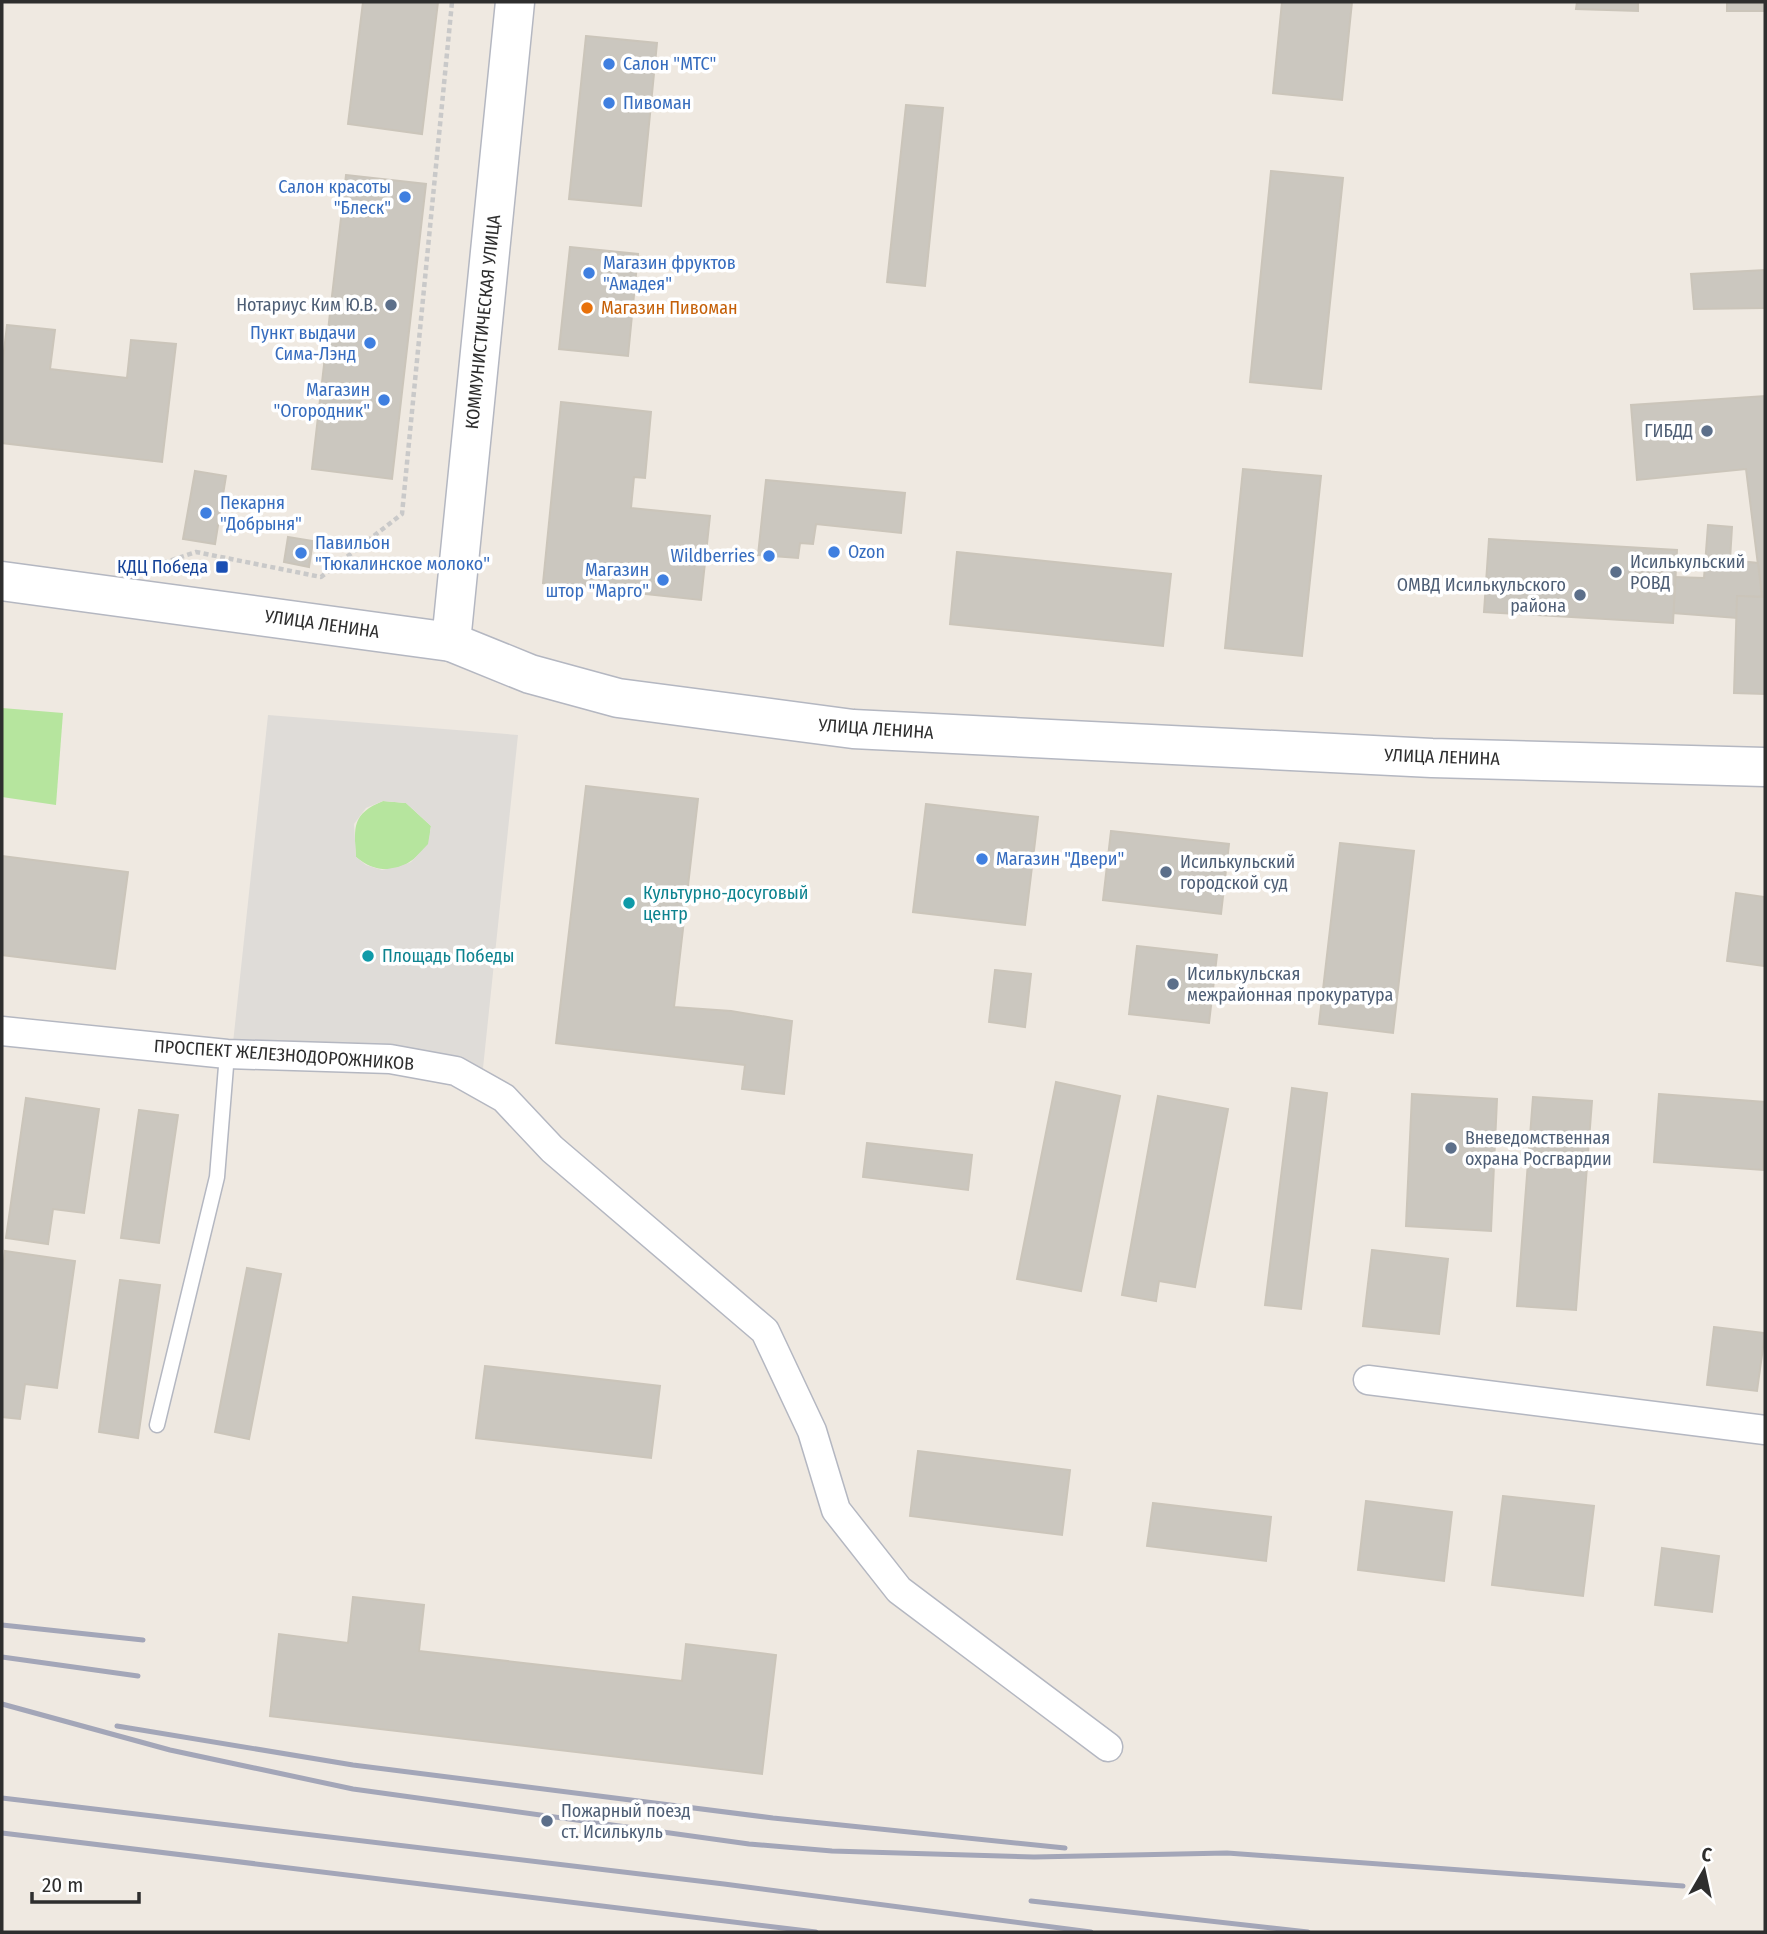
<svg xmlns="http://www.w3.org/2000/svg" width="1767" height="1934" font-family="'Fira Sans Condensed',sans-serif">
<rect width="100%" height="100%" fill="#efe9e1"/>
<g fill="#b6e59e">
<path d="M2,708L63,713L56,805L2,797Z"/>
<path d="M383,801L406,803L431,826C430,831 430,839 429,843C427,848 421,852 417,856C398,874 375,873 356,857C354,826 352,814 383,801Z"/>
</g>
<path fill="#dfdcd8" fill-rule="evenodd" d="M268,715L518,735L483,1068L233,1043ZM383,801L406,803L431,826L428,844L411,862L398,867L382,870L366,865L356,857L354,824L366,808Z"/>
<g fill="#cbc7bf" stroke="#cbc5ba" stroke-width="2">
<path d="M363,2H438L422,134L348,124Z"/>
<path d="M1282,2H1352L1342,100L1273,93Z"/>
<path d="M1577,2H1638V11L1576,9Z"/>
<rect x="1727" y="2" width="38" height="9"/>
<path d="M586,36L657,43L641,206L569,199Z"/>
<path d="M906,105L943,108L925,286L887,282Z"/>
<path d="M1271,171L1343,178L1321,389L1250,382Z"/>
<path d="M346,175L426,184L392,479L312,469Z"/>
<path d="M570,247L638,254L628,356L559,349Z"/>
<path d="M1765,270V308L1694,309L1691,274Z"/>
<path d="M7,325L55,330L50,369L127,378L131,340L176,344L162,462L2,443V368Z"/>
<path d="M1765,396V597H1762L1746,469L1637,480L1631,405Z"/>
<path d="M561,402L651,412L645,478L634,477L631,508L710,516L701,600L543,583Z"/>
<path d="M1243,469L1321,476L1302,656L1225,648Z"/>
<path d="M195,471L226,476L215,544L183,539Z"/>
<path d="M766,480L905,493L901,533L816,524L813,544L800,543L798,558L758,555Z"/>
<path d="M1708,525L1732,527L1730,560L1758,563L1762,597L1737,596V618L1673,613L1675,577L1704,578Z"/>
<path d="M288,537L313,541L309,567L284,562Z"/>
<path d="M1489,539L1677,550L1673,623L1484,612Z"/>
<path d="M957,552L1171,574L1163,646L950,624Z"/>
<path d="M1737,596L1765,597V694L1734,693Z"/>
<path d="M586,786L698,799L674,1007L731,1011L792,1021L784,1094L742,1089L745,1065L556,1043Z"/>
<path d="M926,804L1038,817L1025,925L913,912Z"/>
<path d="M1111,831L1229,844L1221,914L1103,900Z"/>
<path d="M1340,843L1414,851L1393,1033L1319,1024Z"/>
<path d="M2,856L128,872L115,969L2,955Z"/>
<path d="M1736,893L1765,897V966L1727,961Z"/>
<path d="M1137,946L1217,955L1209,1023L1129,1014Z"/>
<path d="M995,970L1031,974L1025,1027L989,1022Z"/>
<path d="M1056,1082L1120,1096L1081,1291L1017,1279Z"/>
<path d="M1292,1088L1327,1093L1301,1309L1265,1305Z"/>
<path d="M1412,1094L1497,1099L1491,1231L1406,1226Z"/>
<path d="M1659,1094L1765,1102L1763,1170L1654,1162Z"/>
<path d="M1158,1096L1228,1109L1195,1287L1159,1281L1156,1301L1122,1295Z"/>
<path d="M1533,1097L1592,1101L1576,1310L1517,1306Z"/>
<path d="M26,1098L99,1109L84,1213L53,1209L48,1244L6,1238Z"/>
<path d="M139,1110L178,1115L159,1243L121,1238Z"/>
<path d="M867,1143L972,1155L968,1190L863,1177Z"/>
<path d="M1372,1250L1448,1259L1439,1334L1363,1326Z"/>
<path d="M5,1251L75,1261L57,1388L25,1384L20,1419L2,1417V1277Z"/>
<path d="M247,1268L281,1274L249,1439L215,1432Z"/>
<path d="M120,1280L160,1285L138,1438L99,1432Z"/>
<path d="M1714,1327L1765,1333L1757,1391L1707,1385Z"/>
<path d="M485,1366L660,1386L651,1458L476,1438Z"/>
<path d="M918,1451L1070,1470L1062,1535L910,1516Z"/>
<path d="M1503,1496L1594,1506L1583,1596L1492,1585Z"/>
<path d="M1366,1501L1452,1512L1444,1581L1358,1570Z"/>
<path d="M1153,1503L1271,1517L1266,1561L1147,1546Z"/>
<path d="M1662,1548L1719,1556L1712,1612L1655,1605Z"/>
<path d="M353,1597L424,1605L419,1651L682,1681L686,1644L776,1655L762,1774L270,1716L279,1634L348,1643Z"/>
</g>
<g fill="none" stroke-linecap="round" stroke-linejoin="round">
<defs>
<path id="lane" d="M157,1425L217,1177L227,1054"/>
<g id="street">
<path d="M2,1031L227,1054L390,1059L456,1071L504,1098L552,1149L765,1331L812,1431L836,1510L899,1590L1108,1747"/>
<path d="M1368,1380L1765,1430"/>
</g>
<g id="secondary">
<path d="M2,581L451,642L530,674L618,698L853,729L1432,758L1765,767"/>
<path d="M451,642L515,2"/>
</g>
</defs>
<use href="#lane" stroke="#b4b7c1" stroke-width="17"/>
<use href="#street" stroke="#b4b7c1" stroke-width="31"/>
<use href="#secondary" stroke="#b4b7c1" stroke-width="41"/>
<path stroke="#c9c9c9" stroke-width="4.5" stroke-dasharray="5 3.5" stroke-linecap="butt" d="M163,563L196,552L321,577L402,514L452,2"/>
<use href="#lane" stroke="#fff" stroke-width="14"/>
<use href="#street" stroke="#fff" stroke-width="28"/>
<use href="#secondary" stroke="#fff" stroke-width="38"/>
<g stroke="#a3a6b8" stroke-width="5">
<path d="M2,1625L143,1640"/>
<path d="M2,1657L138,1676"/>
<path d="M2,1704L170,1750L353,1789L749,1844L832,1851L1034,1857L1227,1853L1683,1886"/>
<path d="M117,1726L353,1765L773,1818L1065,1848"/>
<path d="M2,1798L724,1884L1091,1932"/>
<path d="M2,1833L816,1932"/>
<path d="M1031,1901L1308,1932"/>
</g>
</g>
<g fill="#3f7fe0" stroke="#fff" stroke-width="2.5">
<circle cx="609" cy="64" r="7"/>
<circle cx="609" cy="103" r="7"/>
<circle cx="405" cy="197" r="7"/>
<circle cx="589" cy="273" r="7"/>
<circle cx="370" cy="343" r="7"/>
<circle cx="384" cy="400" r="7"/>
<circle cx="206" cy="513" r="7"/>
<circle cx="834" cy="552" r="7"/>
<circle cx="301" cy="553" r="7"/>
<circle cx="769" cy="556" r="7"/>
<circle cx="663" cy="580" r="7"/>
<circle cx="982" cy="859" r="7"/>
</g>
<g fill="#5c6f8a" stroke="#fff" stroke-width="2.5">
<circle cx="391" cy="305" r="7"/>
<circle cx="1707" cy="431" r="7"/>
<circle cx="1616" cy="572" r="7"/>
<circle cx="1580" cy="595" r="7"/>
<circle cx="1166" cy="872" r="7"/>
<circle cx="1173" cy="984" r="7"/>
<circle cx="1451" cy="1148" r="7"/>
<circle cx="547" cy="1821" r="7"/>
</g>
<circle fill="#e8710a" stroke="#fff" stroke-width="2.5" cx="587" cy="308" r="7"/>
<rect fill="#1a4fb4" stroke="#fff" stroke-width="2.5" x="215" y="560" width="14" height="14" rx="3.5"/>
<g fill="#0f9aa8" stroke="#fff" stroke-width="2.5">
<circle cx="629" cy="903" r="7"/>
<circle cx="368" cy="956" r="7"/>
</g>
<g text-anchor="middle" stroke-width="7" stroke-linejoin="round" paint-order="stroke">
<g font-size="18" fill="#366cbe" stroke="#fff" text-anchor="start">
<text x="623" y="70">Салон "МТС"</text>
<text x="623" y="109">Пивоман</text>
<text x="391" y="193" text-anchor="end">Салон красоты<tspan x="391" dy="21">"Блеск"</tspan></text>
<text x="603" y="269">Магазин фруктов<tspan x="603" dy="21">"Амадея"</tspan></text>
<text x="356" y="339" text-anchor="end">Пункт выдачи<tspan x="356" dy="21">Сима-Лэнд</tspan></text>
<text x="370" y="396" text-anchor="end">Магазин<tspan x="370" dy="21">"Огородник"</tspan></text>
<text x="220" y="509">Пекарня<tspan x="220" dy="21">"Добрыня"</tspan></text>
<text x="315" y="549">Павильон<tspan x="315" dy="21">"Тюкалинское молоко"</tspan></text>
<text x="848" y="558">Ozon</text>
<text x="755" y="562" text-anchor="end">Wildberries</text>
<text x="649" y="576" text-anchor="end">Магазин<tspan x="649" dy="21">штор "Марго"</tspan></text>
<text x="996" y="865">Магазин "Двери"</text>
</g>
<g font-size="18" fill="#4e5e75" stroke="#fff" text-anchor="start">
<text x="377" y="311" text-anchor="end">Нотариус Ким Ю.В.</text>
<text x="1693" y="437" text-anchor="end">ГИБДД</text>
<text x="1630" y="568">Исилькульский<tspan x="1630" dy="21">РОВД</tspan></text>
<text x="1566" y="591" text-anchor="end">ОМВД Исилькульского<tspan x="1566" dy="21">района</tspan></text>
<text x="1180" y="868">Исилькульский<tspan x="1180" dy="21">городской суд</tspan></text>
<text x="1187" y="980">Исилькульская<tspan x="1187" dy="21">межрайонная прокуратура</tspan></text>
<text x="1465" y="1144">Вневедомственная<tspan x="1465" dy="21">охрана Росгвардии</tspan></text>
<text x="561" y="1817">Пожарный поезд<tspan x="561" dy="21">ст. Исилькуль</tspan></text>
</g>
<g font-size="18" fill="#c56008" stroke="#fff" text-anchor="start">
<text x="601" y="314">Магазин Пивоман</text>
</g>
<g font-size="18" fill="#2e2e2e" stroke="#fff">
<text transform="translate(483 322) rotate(-84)" y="6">КОММУНИСТИЧЕСКАЯ УЛИЦА</text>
<text transform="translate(322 624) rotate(8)" y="6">УЛИЦА ЛЕНИНА</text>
<text transform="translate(876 729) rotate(4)" y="6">УЛИЦА ЛЕНИНА</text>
<text transform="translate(1442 757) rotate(2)" y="6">УЛИЦА ЛЕНИНА</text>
<text transform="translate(284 1055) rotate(4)" y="6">ПРОСПЕКТ ЖЕЛЕЗНОДОРОЖНИКОВ</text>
</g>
<g font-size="18" fill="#164399" stroke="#fff" text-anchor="end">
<text x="208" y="573">КДЦ Победа</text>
</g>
<g font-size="18" fill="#0d838f" stroke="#fff" text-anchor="start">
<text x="643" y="899">Культурно-досуговый<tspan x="643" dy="21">центр</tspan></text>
<text x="382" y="962">Площадь Победы</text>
</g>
</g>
<rect width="1767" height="1934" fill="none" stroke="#2e2e2e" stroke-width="7"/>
<g transform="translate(1704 1871) rotate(9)" stroke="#ffffff" stroke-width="5" paint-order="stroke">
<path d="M0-5L12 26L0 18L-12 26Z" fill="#2e2e2e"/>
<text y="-10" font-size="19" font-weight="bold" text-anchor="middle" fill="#2e2e2e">С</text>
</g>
<path d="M32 1892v10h107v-10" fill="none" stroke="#2e2e2e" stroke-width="3.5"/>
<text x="42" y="1892" font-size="21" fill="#2e2e2e" stroke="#ffffff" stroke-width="5" paint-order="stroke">20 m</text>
</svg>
